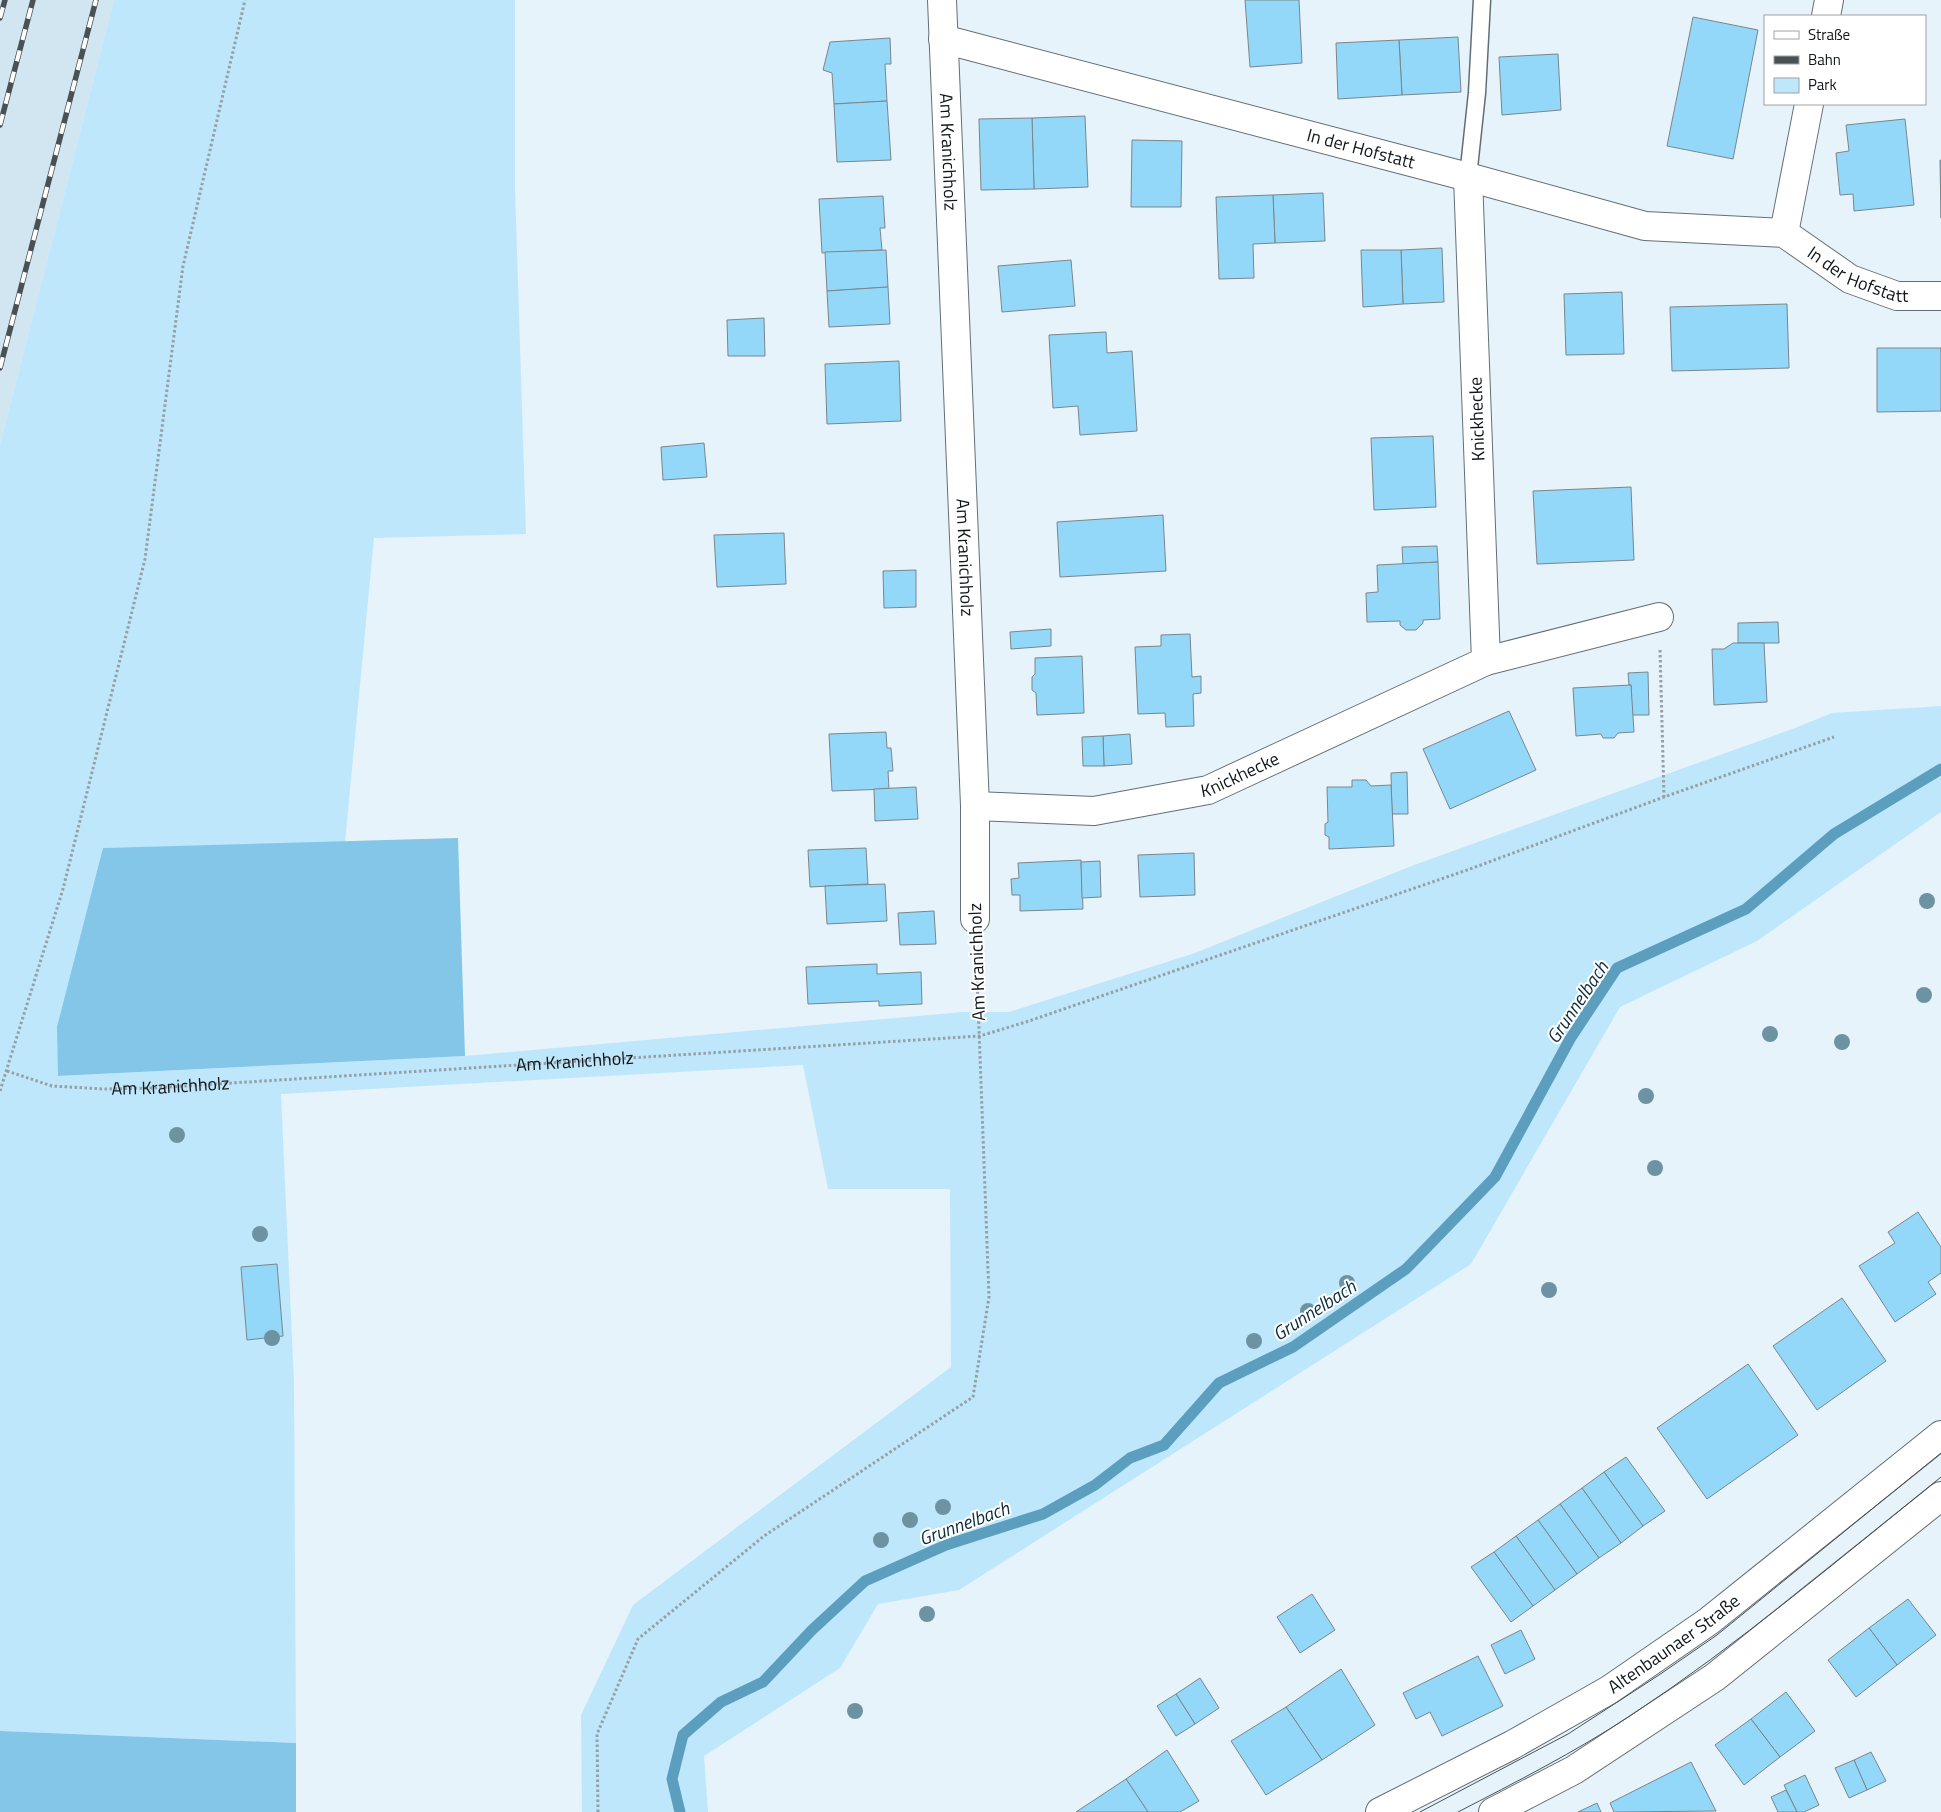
<svg xmlns="http://www.w3.org/2000/svg" width="1941" height="1812" font-family="'Titillium Web',sans-serif">
<rect width="100%" height="100%" fill="#e6f3fa"/>
<path fill="#d1e6f1" d="M0,0H114L0,445Z"/>
<path fill="#bee7fc" d="M114,0H515V189L526,534L374,538L345,842L103,848L58,1076L465,1056L963,1012H1009L1195,953L1414,865L1795,728L1832,713L1941,706V812L1757,941L1620,1007L1471,1264L959,1590L878,1604L840,1668L704,1756L708,1812H582L581,1715L633,1605L951,1367L950,1189H828L803,1065L281,1094L294,1383L296,1743L0,1731V445Z"/>
<g fill="#83c6e7">
<path d="M458,838L465,1056L58,1076L57,1027L103,848Z"/>
<path d="M0,1731L296,1743V1812H0Z"/>
</g>
<g fill="none" stroke-linecap="round" stroke-linejoin="round">
<path stroke="#5c9ebe" stroke-width="11" d="M680,1812L672,1779L683,1735L721,1702L763,1682L812,1630L865,1581L946,1545L1043,1514L1095,1485L1130,1458L1164,1445L1219,1383L1293,1347L1406,1269L1495,1177L1570,1039L1617,968L1746,909L1834,834L1941,769"/>
</g>
<g fill="#94d8f9" stroke="#7a868c">
<path d="M1245,0H1299L1302,63L1250,67Z"/>
<path d="M1693,17L1758,30L1733,159L1667,146Z"/>
<path d="M1458,37L1461,92L1402,95L1399,40Z"/>
<path d="M890,38L891,64H885L887,101L834,104L832,73L823,70L830,42Z"/>
<path d="M1399,40L1402,95L1338,99L1336,43Z"/>
<path d="M1558,54L1561,110L1502,115L1499,57Z"/>
<path d="M887,101L891,160L837,162L834,104Z"/>
<path d="M1085,116L1088,187L1034,189L1032,118Z"/>
<path d="M1032,118L1034,189L981,190L979,119Z"/>
<path d="M1905,119L1914,205L1854,211L1853,194L1840,195L1836,153L1849,151L1846,125Z"/>
<path d="M1132,140L1182,141L1181,207H1131Z"/>
<path d="M1940,160H1941V218Z"/>
<path d="M1323,193L1325,241L1275,243L1273,195Z"/>
<path d="M1273,195L1275,243L1253,244L1254,278L1219,279L1216,197Z"/>
<path d="M883,196L885,228H880L882,250L822,253L819,199Z"/>
<path d="M1442,248L1444,302L1403,304L1401,250Z"/>
<path d="M886,250L888,287L827,291L825,252Z"/>
<path d="M1361,250H1401L1403,304L1363,307Z"/>
<path d="M1071,260L1075,306L1002,312L998,266Z"/>
<path d="M888,287L890,324L829,327L827,291Z"/>
<path d="M1622,292L1624,354L1566,355L1564,294Z"/>
<path d="M1787,304L1789,368L1672,371L1670,307Z"/>
<path d="M764,318L765,356H728L727,320Z"/>
<path d="M1106,332L1107,353L1132,351L1137,431L1080,435L1078,406L1053,408L1049,335Z"/>
<path d="M1877,348H1941V411L1877,412Z"/>
<path d="M899,361L901,421L827,424L825,364Z"/>
<path d="M1433,436L1436,507L1374,510L1371,438Z"/>
<path d="M704,443L707,477L663,480L661,447Z"/>
<path d="M1631,487L1634,560L1537,564L1533,491Z"/>
<path d="M1163,515L1166,571L1060,577L1057,522Z"/>
<path d="M784,533L786,584L717,587L714,535Z"/>
<path d="M1437,546L1438,562L1403,564L1402,547Z"/>
<path d="M1438,562L1440,619L1423,620V623L1416,630H1406L1400,625V621L1367,622L1366,593L1378,592L1377,565Z"/>
<path d="M916,570V607L884,608L883,571Z"/>
<path d="M1778,622L1779,643H1738V623Z"/>
<path d="M1051,629V646L1011,649L1010,632Z"/>
<path d="M1190,634L1192,677L1201,676V693L1193,694L1194,726L1166,727L1165,713L1138,714L1135,647L1161,646V635Z"/>
<path d="M1733,643H1764L1767,702L1714,705L1712,649H1724Z"/>
<path d="M1082,656L1084,713L1037,715L1036,693L1032,690V677L1035,674V658Z"/>
<path d="M1648,672L1649,715H1632L1631,685H1629L1628,673Z"/>
<path d="M1631,685L1634,732L1618,733L1614,738H1603L1601,734L1576,736L1573,688Z"/>
<path d="M1509,711L1536,770L1450,809L1423,749Z"/>
<path d="M886,732L887,748H891L893,771H888L889,789L832,791L829,734Z"/>
<path d="M1130,734L1132,764L1104,766L1103,736Z"/>
<path d="M1103,736L1104,766H1083L1082,737Z"/>
<path d="M1407,772L1408,814H1392L1391,773Z"/>
<path d="M1352,780H1366L1371,786L1391,785L1394,846L1329,849V837L1325,835V824L1328,822L1327,787H1352Z"/>
<path d="M916,787L918,819L875,821L874,789Z"/>
<path d="M866,848L868,884L810,887L808,850Z"/>
<path d="M1194,853L1195,895L1140,897L1138,855Z"/>
<path d="M1081,860L1083,909L1020,911V895H1012L1011,879L1019,878L1018,863Z"/>
<path d="M1100,861L1101,897L1082,898L1081,862Z"/>
<path d="M885,884L887,921L827,924L825,886Z"/>
<path d="M934,911L936,944L900,945L898,913Z"/>
<path d="M877,964V974L921,972L922,1004L879,1006V1001L808,1004L806,967Z"/>
<path d="M1918,1212L1941,1247V1273L1928,1282L1936,1294L1895,1322L1859,1266L1895,1243L1888,1232Z"/>
<path d="M277,1264L283,1336L247,1340L241,1267Z"/>
<path d="M1842,1298L1886,1361L1817,1410L1773,1346Z"/>
<path d="M1748,1364L1798,1435L1707,1499L1657,1428Z"/>
<path d="M1626,1457L1665,1511L1643,1526L1604,1472Z"/>
<path d="M1604,1472L1643,1526L1621,1543L1582,1488Z"/>
<path d="M1582,1488L1621,1543L1599,1558L1560,1504Z"/>
<path d="M1560,1504L1599,1558L1577,1574L1538,1520Z"/>
<path d="M1538,1520L1577,1574L1555,1590L1516,1536Z"/>
<path d="M1516,1536L1555,1590L1533,1606L1494,1552Z"/>
<path d="M1494,1552L1533,1606L1511,1622L1471,1567Z"/>
<path d="M1312,1594L1335,1630L1300,1653L1277,1617Z"/>
<path d="M1908,1599L1936,1635L1897,1665L1869,1628Z"/>
<path d="M1869,1628L1897,1665L1856,1697L1828,1660Z"/>
<path d="M1521,1630L1535,1659L1505,1674L1491,1645Z"/>
<path d="M1478,1656L1503,1706L1442,1736L1430,1712L1416,1719L1403,1693Z"/>
<path d="M1341,1669L1375,1725L1322,1760L1286,1707Z"/>
<path d="M1200,1678L1219,1708L1195,1724L1176,1694Z"/>
<path d="M1786,1692L1815,1731L1780,1757L1751,1719Z"/>
<path d="M1176,1694L1195,1724L1176,1736L1157,1706Z"/>
<path d="M1286,1707L1322,1760L1266,1795L1231,1741Z"/>
<path d="M1751,1719L1780,1757L1744,1785L1715,1745Z"/>
<path d="M1167,1750L1199,1801L1180,1812H1148L1126,1779Z"/>
<path d="M1871,1752L1886,1781L1867,1790L1854,1760Z"/>
<path d="M1854,1760L1867,1790L1849,1798L1835,1768Z"/>
<path d="M1691,1762L1716,1811L1614,1812L1610,1803Z"/>
<path d="M1805,1775L1819,1805L1804,1812H1797L1784,1785Z"/>
<path d="M1126,1779L1148,1812H1076Z"/>
<path d="M1786,1790L1797,1812H1778L1771,1797Z"/>
<path d="M1597,1803L1601,1812H1578Z"/>
</g>
<g fill="none" stroke-linecap="round" stroke-linejoin="round">
<defs>
<path id="service" d="M1468,177L1477,93L1482,0"/>
<g id="minor">
<path id="s2" d="M942,0L975,806V919"/>
<path d="M1826,16L1829,0"/>
<path id="s3" d="M943,39L1468,177L1645,226L1784,233L1850,279L1897,296H1941"/>
<path d="M1784,233L1809,104"/>
<path d="M1486,661L1659,617"/>
<path id="s4" d="M975,806L1094,811L1208,790L1486,661L1468,177"/>
</g>
<g id="secondary">
<path id="s5" d="M1380,1812L1512,1745L1609,1690L1709,1621L1941,1435"/>
<path d="M1493,1812L1574,1770L1715,1677L1941,1496"/>
</g>
</defs>
<use href="#service" stroke="#636f75" stroke-width="19"/>
<use href="#minor" stroke="#636f75" stroke-width="30"/>
<use href="#secondary" stroke="#636f75" stroke-width="30"/>
<g stroke="#959fa5" stroke-width="3" stroke-dasharray="2.5 2.5" stroke-linecap="butt">
<path d="M1660,650L1664,797"/>
<path id="s1" d="M7,1071L52,1086L104,1089L152,1088L980,1036L1029,1021L1470,869L1664,797L1834,737"/>
<path d="M0,1091L63,889L145,559L183,266L245,0"/>
<path d="M598,1812L597,1734L638,1639L764,1536L973,1397L989,1297L976,949"/>
</g>
<use href="#service" stroke="#fff" stroke-width="16"/>
<use href="#minor" stroke="#fff" stroke-width="28"/>
<use href="#secondary" stroke="#fff" stroke-width="28"/>
<g stroke="#4a5154" stroke-width="1">
<path d="M1420,1812L1568,1734L1659,1675L1717,1635L1941,1453"/>
<path d="M1458,1812C1516,1782 1575,1752 1630,1716C1739,1644 1839,1559 1941,1477"/>
</g>
<defs>
<g id="rail">
<path d="M0,18L5,0"/>
<path d="M0,125L33,0"/>
<path d="M0,368L96,0"/>
</g>
</defs>
<use href="#rail" stroke="#4a5154" stroke-width="5.5"/>
<use href="#rail" stroke="#fff" stroke-width="4" stroke-dasharray="11" stroke-linecap="butt"/>
</g>
<g fill="#6d93a2">
<circle cx="1927" cy="901" r="8"/>
<circle cx="1924" cy="995" r="8"/>
<circle cx="1770" cy="1034" r="8"/>
<circle cx="1842" cy="1042" r="8"/>
<circle cx="1646" cy="1096" r="8"/>
<circle cx="177" cy="1135" r="8"/>
<circle cx="1655" cy="1168" r="8"/>
<circle cx="260" cy="1234" r="8"/>
<circle cx="1347" cy="1283" r="8"/>
<circle cx="1549" cy="1290" r="8"/>
<circle cx="1308" cy="1311" r="8"/>
<circle cx="272" cy="1338" r="8"/>
<circle cx="1254" cy="1341" r="8"/>
<circle cx="943" cy="1507" r="8"/>
<circle cx="910" cy="1520" r="8"/>
<circle cx="881" cy="1540" r="8"/>
<circle cx="927" cy="1614" r="8"/>
<circle cx="855" cy="1711" r="8"/>
</g>
<g text-anchor="middle" stroke-width="4" stroke-linejoin="round" paint-order="stroke">
<g font-size="18" fill="#111618" stroke="#fff">
<text dy="6" stroke="none"><textPath href="#s3" startOffset="432">In der Hofstatt</textPath></text>
<text dy="6" stroke="none"><textPath href="#s2" startOffset="152">Am Kranichholz</textPath></text>
<text dy="6" stroke="none"><textPath href="#s3" startOffset="952">In der Hofstatt</textPath></text>
<text transform="translate(1477 419) rotate(-92)" y="6">Knickhecke</text>
<text dy="6" stroke="none"><textPath href="#s2" startOffset="558">Am Kranichholz</textPath></text>
<text dy="6" stroke="none"><textPath href="#s4" startOffset="270">Knickhecke</textPath></text>
<text transform="translate(977 962) rotate(-92)" y="6">Am Kranichholz</text>
<text dy="6" stroke="none"><textPath href="#s1" startOffset="571">Am Kranichholz</textPath></text>
<text dy="6" stroke="none"><textPath href="#s1" startOffset="166">Am Kranichholz</textPath></text>
<text dy="6" stroke="none"><textPath href="#s5" startOffset="339">Altenbaunaer Straße</textPath></text>
</g>
<g font-size="19" font-style="italic" fill="#0e2e3c" stroke="#fff">
<text transform="translate(1577 1002) rotate(-56)" y="7">Grunnelbach</text>
<text transform="translate(1314 1310) rotate(-33)" y="7">Grunnelbach</text>
<text transform="translate(964 1523) rotate(-20)" y="7">Grunnelbach</text>
</g>
</g>
<rect x="1764" y="15" width="162" height="90" fill="#ffffff" stroke="#a0a2a3"/>
<rect x="1774" y="31" width="25" height="8" fill="#ffffff" stroke="#a0a2a3"/>
<text x="1808" y="40" font-size="15" fill="#111618">Straße</text>
<rect x="1774" y="56" width="25" height="8" fill="#4a5154" stroke="#a0a2a3"/>
<text x="1808" y="65" font-size="15" fill="#111618">Bahn</text>
<rect x="1774" y="78" width="25" height="15" fill="#bee7fc" stroke="#a0a2a3"/>
<text x="1808" y="90" font-size="15" fill="#111618">Park</text>
</svg>
